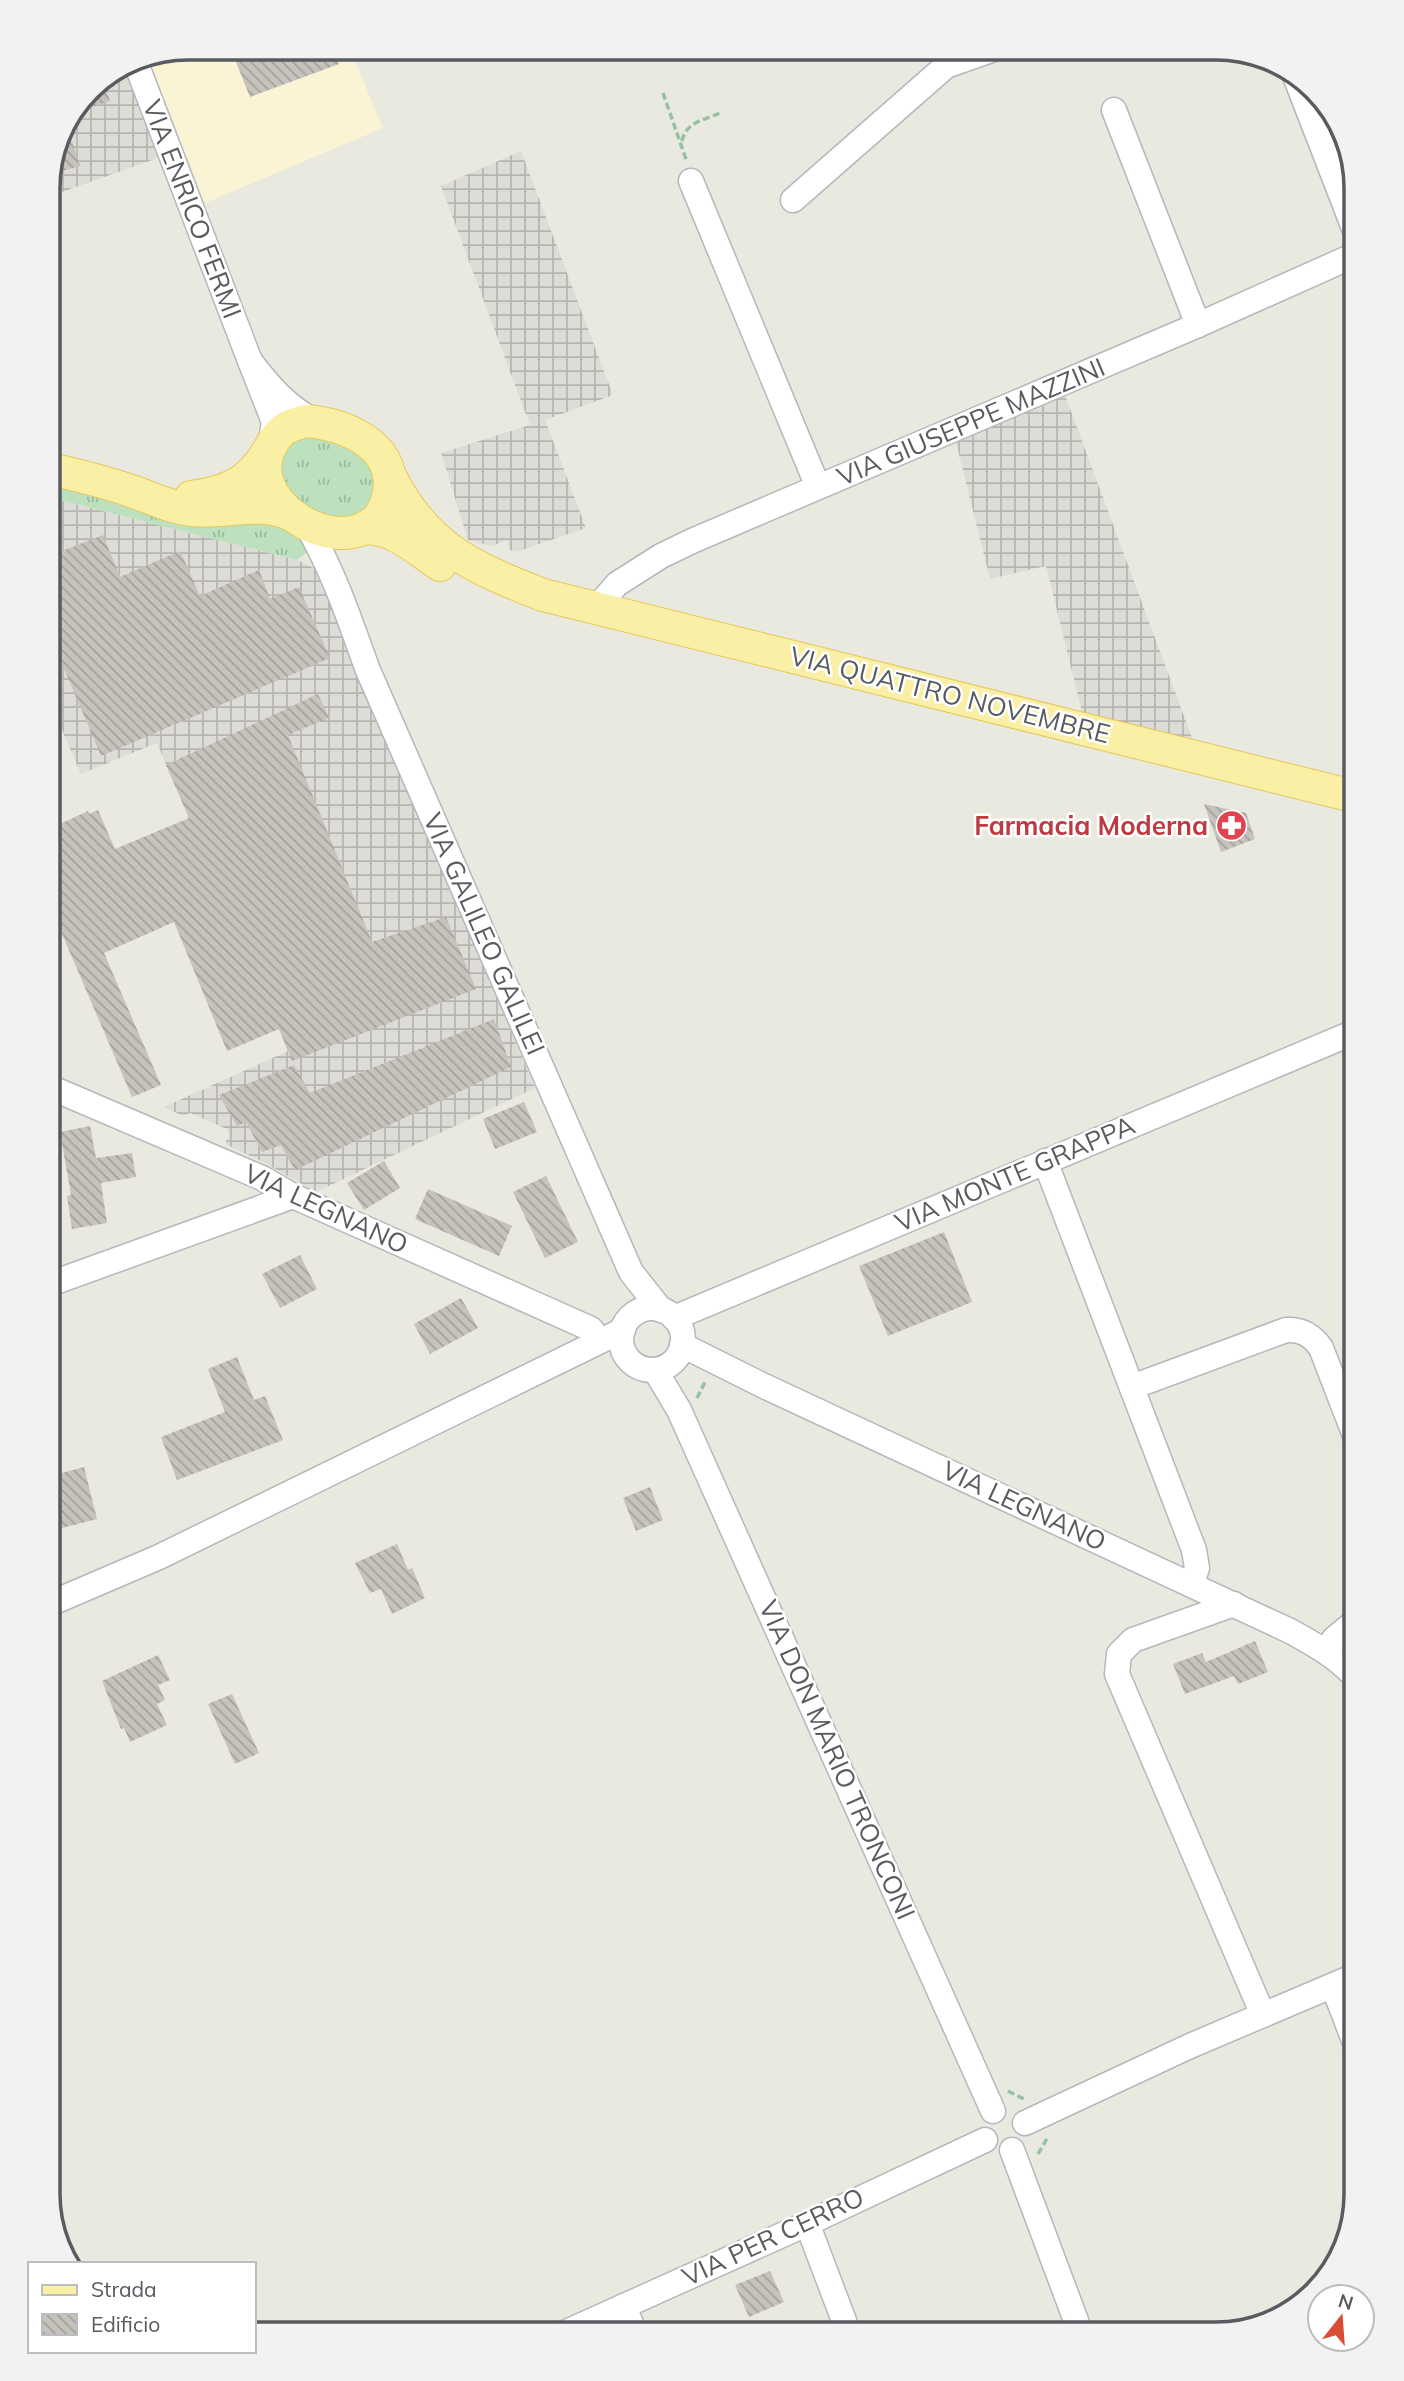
<svg xmlns="http://www.w3.org/2000/svg" width="1404" height="2381" font-family="Mulish,sans-serif">
<defs>
<pattern id="industrial-grid" width="8" height="8" patternUnits="userSpaceOnUse" patternTransform="scale(1.75)"><rect width="8" height="8" fill="#dedcd7"/><path d="M0 4h8M4 0v8" fill="none" stroke="#b7b5b2"/></pattern>
<pattern id="grass-tufts" width="24" height="20" patternUnits="userSpaceOnUse" patternTransform="scale(1.75)"><rect width="24" height="20" fill="#bde1bf"/><path d="M3 7l-1-3M5 7V3M7 7l1-3M15 17l-1-3M17 17v-4M19 17l1-3" fill="none" stroke="#9cb99e"/></pattern>
<pattern id="building-back-hatch" width="6" height="6" patternUnits="userSpaceOnUse" patternTransform="scale(1.75)"><rect width="6" height="6" fill="#c6c2bc"/><path d="M-1 5l2 2M0 0l6 6M5-1l2 2" fill="none" stroke="#a4a19c"/></pattern>
</defs>
<rect width="100%" height="100%" fill="#eae9df"/>
<path fill="#fbf4d4" d="M188,47H349L383,128L205,203L147,55Z"/>
<g fill="url(#industrial-grid)">
<path d="M127,63L158,158L48,197V179L58,134L89,88Z"/>
<path d="M521,151L613,395L545,420L586,528L516,552L510,550L507,540L492,546L468,540L441,453L530,425L441,186Z"/>
<path d="M1062,387L1194,743L1083,716L1046,566L990,579L954,434Z"/>
<path d="M47,497L297,560L316,569L535,1088L316,1192L263,1162L225,1144L229,1134L227,1129L190,1113L183,1116L164,1107L288,1051L157,743L81,774L47,695Z"/>
</g>
<g fill="url(#grass-tufts)">
<path d="M330,435L368,461L379,489L365,515C356,516 342,521 333,519C310,512 270,489 278,460C281,452 290,443 294,437Z"/>
<path d="M47,480L244,516L299,532L310,550L297,560L48,497Z"/>
</g>
<g fill="url(#building-back-hatch)">
<path d="M230,47H332L339,64L250,97Z"/>
<path d="M102,79L110,101L72,114L89,88Z"/>
<path d="M66,123L80,166L48,175L58,134Z"/>
<path d="M103,535L120,577L180,551L200,596L259,570L270,599L299,587L330,658L101,756L47,628V557Z"/>
<path d="M318,694L329,718L288,735L372,942L446,917L476,989L292,1061L279,1029L227,1051L174,922L104,953L161,1085L132,1097L47,899V830L88,811L89,814L98,810L115,849L189,818L166,765Z"/>
<path d="M1204,804L1246,813L1255,839L1221,852Z"/>
<path d="M494,1019L511,1067L295,1170L281,1145L262,1152L246,1122L237,1126L219,1095L294,1065L310,1093Z"/>
<path d="M524,1102L537,1132L495,1149L483,1119Z"/>
<path d="M90,1126L96,1158L132,1153L136,1177L101,1183L107,1223L72,1229L67,1196L71,1195L60,1132Z"/>
<path d="M384,1161L400,1188L364,1210L347,1183Z"/>
<path d="M546,1176L578,1242L545,1258L513,1192Z"/>
<path d="M428,1189L512,1226L499,1256L415,1219Z"/>
<path d="M944,1232L972,1302L888,1336L859,1266Z"/>
<path d="M300,1255L317,1289L280,1308L262,1274Z"/>
<path d="M461,1298L478,1328L430,1354L414,1324Z"/>
<path d="M237,1357L254,1400L265,1396L283,1440L177,1480L161,1437L225,1412L208,1369Z"/>
<path d="M84,1467L97,1519L47,1532V1477Z"/>
<path d="M650,1487L663,1520L636,1531L623,1498Z"/>
<path d="M397,1544L408,1570L412,1568L425,1598L392,1614L381,1589L370,1593L355,1563Z"/>
<path d="M1255,1641L1268,1672L1238,1684L1234,1676L1185,1694L1173,1664L1202,1653L1206,1662Z"/>
<path d="M158,1655L170,1680L158,1685L165,1700L157,1704L167,1725L130,1742L124,1728L121,1729L102,1681Z"/>
<path d="M232,1694L259,1753L235,1764L208,1704Z"/>
<path d="M770,2271L784,2302L749,2317L735,2285Z"/>
</g>
<g fill="none" stroke-linecap="round" stroke-linejoin="round">
<defs>
<g id="minor">
<path d="M134,58L250,361"/>
<path d="M1293,71L1357,236"/>
<path d="M1114,110L1198,325"/>
<path d="M691,181L818,487"/>
<path d="M793,200L946,66L997,48"/>
<path d="M270,447L274,422L250,361C269,386 287,407 316,422"/>
<path d="M305,522C332,568 349,617 367,668L631,1272L661,1310"/>
<path d="M597,607L617,584L661,556L692,541L1198,325L1357,254"/>
<path d="M47,1086L262,1178L293,1196L591,1329L599,1340"/>
<path d="M1045,1161L1194,1550L1197,1568L1192,1583"/>
<path d="M47,1285L293,1196"/>
<circle cx="652" cy="1339" r="31"/>
<path d="M674,1318L1357,1031"/>
<path d="M682,1345L764,1386L1290,1631C1315,1645 1338,1657 1357,1679"/>
<path d="M655,1370L679,1410L993,2111"/>
<path d="M1132,1387L1286,1330C1302,1329 1312,1335 1321,1348L1357,1441"/>
<path d="M1234,1604L1133,1640L1119,1654L1117,1674L1263,2015"/>
<path d="M47,1605L159,1557L623,1330"/>
<path d="M1327,1652L1334,1639L1357,1620"/>
<path d="M1333,1986L1357,2048"/>
<path d="M1025,2123L1190,2046L1357,1975"/>
<path d="M1012,2150L1081,2334"/>
<path d="M807,2223L849,2334"/>
<path d="M624,2306L635,2334"/>
<path d="M562,2334L802,2226L985,2140"/>
</g>
<g id="major">
<path d="M306,421C344,424 397,445 389,492C387,503 384,513 375,521C332,559 240,499 272,444C275,438 280,432 286,428C292,425 300,423 306,421Z"/>
<path d="M47,468C75,475 104,481 131,491C152,498 171,508 193,510C228,514 259,499 294,516"/>
<path d="M389,474C425,547 471,567 543,595L1357,797"/>
<path d="M191,497C226,492 249,484 268,451"/>
<path d="M364,528C395,528 416,549 440,565"/>
</g>
</defs>
<use href="#minor" stroke="#b5b7bc" stroke-width="27"/>
<use href="#major" stroke="#e6c85d" stroke-width="34"/>
<g stroke="#97c1a6" stroke-width="3.5" stroke-dasharray="7 3.5" stroke-linecap="butt">
<path d="M663,93L687,162"/>
<path d="M682,141C686,122 704,120 720,113"/>
<path d="M697,1398L706,1380"/>
<path d="M1008,2091L1026,2100"/>
<path d="M1038,2154L1048,2137"/>
</g>
<use href="#minor" stroke="#fff" stroke-width="24"/>
<use href="#major" stroke="#f9f0a6" stroke-width="32"/>
</g>
<defs>
<symbol id="pharmacy-disc" viewBox="-11 -11 22 22"><circle r="9.5" fill="#e0444e" stroke="#fff"/><path d="M-2-6h4v4h4v4h-4v4h-4v-4h-4v-4h4Z" fill="#fff"/></symbol>
</defs>
<g fill-rule="evenodd">
<use href="#pharmacy-disc" x="1214" y="808" width="35" height="35"/>
</g>
<g text-anchor="middle" stroke-width="5" stroke-linejoin="round" paint-order="stroke">
<g font-size="26" fill="#585b5f" stroke="#fff">
<text transform="translate(192 209) rotate(69)" y="9">VIA ENRICO FERMI</text>
<text transform="translate(971 422) rotate(-23)" y="9">VIA GIUSEPPE MAZZINI</text>
<text transform="translate(950 695) rotate(14)" y="9">VIA QUATTRO NOVEMBRE</text>
<text transform="translate(484 934) rotate(66)" y="9">VIA GALILEO GALILEI</text>
<text transform="translate(1015 1174) rotate(-23)" y="9">VIA MONTE GRAPPA</text>
<text transform="translate(326 1209) rotate(25)" y="9">VIA LEGNANO</text>
<text transform="translate(1024 1506) rotate(25)" y="9">VIA LEGNANO</text>
<text transform="translate(837 1760) rotate(66)" y="9">VIA DON MARIO TRONCONI</text>
<text transform="translate(773 2237) rotate(-25)" y="9">VIA PER CERRO</text>
</g>
<g font-size="26" font-weight="bold" fill="#be3a42" stroke="#fff" text-anchor="end">
<text x="1208" y="835">Farmacia Moderna</text>
</g>
</g>
<path d="M0 0H1404V2381H0ZM188 60H1216A128 128 0 0 1 1344 188V2194A128 128 0 0 1 1216 2322H188A128 128 0 0 1 60 2194V188A128 128 0 0 1 188 60Z" fill="#f2f2f2" fill-rule="evenodd"/>
<path fill="none" stroke="#585b5f" stroke-width="3.5" d="M188 60H1216A128 128 0 0 1 1344 188V2194A128 128 0 0 1 1216 2322H188A128 128 0 0 1 60 2194V188A128 128 0 0 1 188 60Z"/>
<rect x="28" y="2262" width="228" height="91" fill="#ffffff" stroke="#bcbdbf" stroke-width="2"/>
<rect x="42" y="2285" width="35" height="10" fill="#f9f0a6" stroke="#bcbdbf" stroke-width="2"/>
<text x="91" y="2297" font-size="21" fill="#585b5f">Strada</text>
<rect x="42" y="2314" width="35" height="21" fill="url(#building-back-hatch)" stroke="#bcbdbf" stroke-width="2"/>
<text x="91" y="2332" font-size="21" fill="#585b5f">Edificio</text>
<g transform="translate(1341 2318) rotate(17)"><circle r="33" fill="#ffffff" stroke="#bcbdbf" stroke-width="2"/>
<path d="M0-5L12 26L0 18L-12 26Z" fill="#db4c34"/>
<text y="-10" font-size="19" font-weight="bold" text-anchor="middle" fill="#585b5f">N</text>
</g>
</svg>
